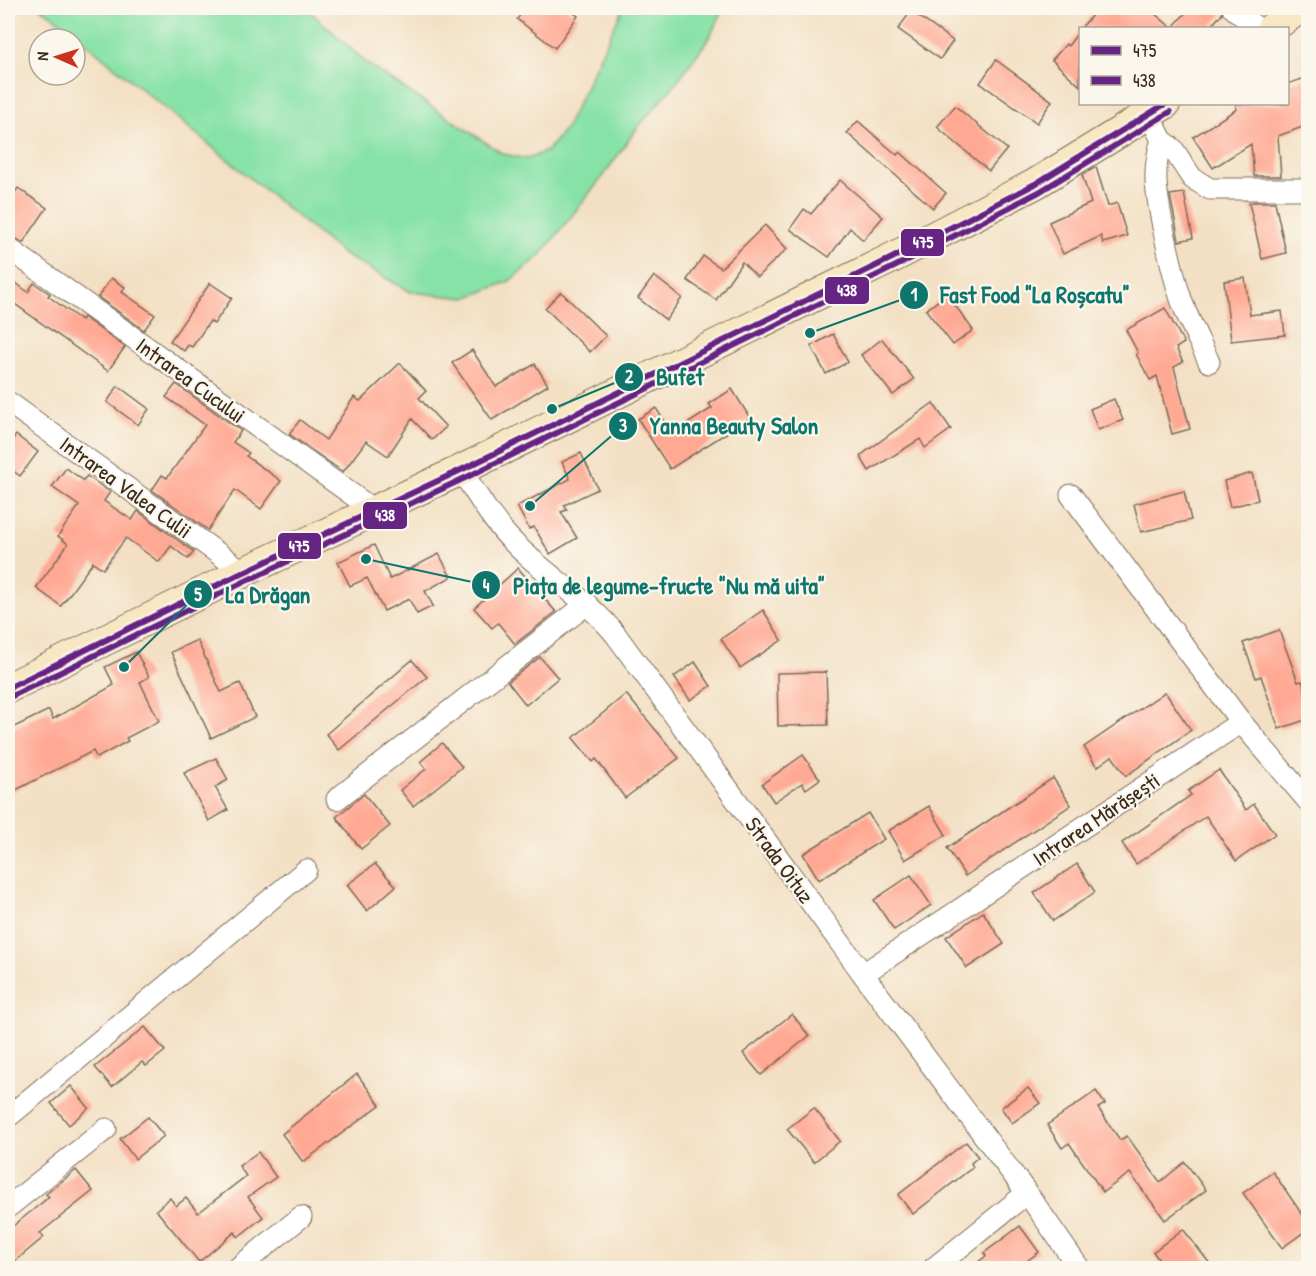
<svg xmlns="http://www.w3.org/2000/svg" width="1316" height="1276" font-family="'Patrick Hand',sans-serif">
<rect width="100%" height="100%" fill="#fbf7ec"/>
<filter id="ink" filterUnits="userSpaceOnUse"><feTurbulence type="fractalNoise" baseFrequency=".0167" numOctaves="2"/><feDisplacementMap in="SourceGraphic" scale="12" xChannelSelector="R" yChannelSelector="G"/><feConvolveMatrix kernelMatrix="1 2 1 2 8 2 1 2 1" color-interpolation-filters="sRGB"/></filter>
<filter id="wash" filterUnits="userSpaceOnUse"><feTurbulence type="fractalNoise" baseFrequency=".008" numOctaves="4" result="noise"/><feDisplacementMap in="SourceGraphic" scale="24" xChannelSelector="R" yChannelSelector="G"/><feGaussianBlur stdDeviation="1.35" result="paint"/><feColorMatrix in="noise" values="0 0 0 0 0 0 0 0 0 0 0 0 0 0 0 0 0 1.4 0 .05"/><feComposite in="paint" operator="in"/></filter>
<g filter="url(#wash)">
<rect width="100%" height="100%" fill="#f3e0c4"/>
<path fill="#87e2a7" stroke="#618662" stroke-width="1.5" d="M40,8H306L370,66L503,154L527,159L547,151L566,128L623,8H724L708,40L671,89L637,128L603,176L540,256L508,282L465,298L411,292L344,255L49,13Z"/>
<g id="blocks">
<g fill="#ffa893">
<path d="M526,8H566L578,16L555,48L517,19Z"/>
<path d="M1098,8H1148L1172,28L1190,8H1221L1222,14L1209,28H1081Z"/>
<path d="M911,11L953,41L940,59L898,29Z"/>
<path d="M1080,30V86L1052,60L1066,44L1068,46Z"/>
<path d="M996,60L1052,101L1037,123L980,83Z"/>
<path d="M1308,77V125L1278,136L1281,176H1254L1251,144L1213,168L1193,137L1237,109L1235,104H1287V84Z"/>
<path d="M955,106L1007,149L989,171L937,127Z"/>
<path d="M858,121L897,155L900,152L946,193L933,208L847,133Z"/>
<path d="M1096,167L1108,206L1117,203L1127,236L1103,243L1101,236L1063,254L1049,222L1091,203L1082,175Z"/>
<path d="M840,180L883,217L863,240L850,228L829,257L790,229L804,209L811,214Z"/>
<path d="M18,188L47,208L23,243L8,233V203Z"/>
<path d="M1184,193L1193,238L1179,241L1170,195Z"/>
<path d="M1254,202H1275L1286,253L1262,259L1249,203Z"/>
<path d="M765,225L787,249L757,277L742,262L716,300L687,280L703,256L721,268Z"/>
<path d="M654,276L682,298L666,320L638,298Z"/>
<path d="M8,277L28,292L34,283L50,294L48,296L81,320L83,317L125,347L108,371L8,299Z"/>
<path d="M111,278L125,287L122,292L155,315L144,330L98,297Z"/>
<path d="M1245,278L1250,315L1282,311L1285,335L1231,341L1224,281Z"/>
<path d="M210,283L232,298L214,324L210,321L192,347L188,345L184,351L170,341Z"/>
<path d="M561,292L606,336L590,352L545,308Z"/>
<path d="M947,294L973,330L953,345L926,310Z"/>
<path d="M1165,308L1184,343L1176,348L1183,362L1174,367L1190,429L1172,434L1157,376L1150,380L1136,354L1138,353L1126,330Z"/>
<path d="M833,334L848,362L826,374L811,346Z"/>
<path d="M882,339L914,379L893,395L861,355Z"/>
<path d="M472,350L496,387L535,364L548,385L492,420L452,363Z"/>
<path d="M400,363L426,391L419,398L446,427L432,440L412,419L388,456L366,441L343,472L289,434L300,420L326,440L354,397L360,401Z"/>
<path d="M176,384L241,431L233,442L249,453L246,456L281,481L261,509L235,490L208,530L152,490L162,475L167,478L205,425L166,397Z"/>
<path d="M118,386L149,409L138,425L107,402Z"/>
<path d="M732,389L750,418L670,469L638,419L656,408L672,434L712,408L709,404Z"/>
<path d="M1114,399L1123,420L1098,430L1090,409Z"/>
<path d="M933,403L951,429L925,448L920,439L869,471L860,456Z"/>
<path d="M16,435L38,452L20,476L8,467V446Z"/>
<path d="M581,453L598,489L564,505L567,510L561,512L577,538L550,554L534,527L529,529L517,506L570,479L562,462Z"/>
<path d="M66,468L83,480L87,476L110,492L104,501L132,520L138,511L194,552L188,559L171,546L159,562L126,538L103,569L93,562L61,606L36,588L68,544L58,536L79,506L52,487Z"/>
<path d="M1252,473L1258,500L1230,507L1224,481Z"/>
<path d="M1184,491L1191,520L1141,532L1134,504Z"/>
<path d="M374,545L390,579L439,554L451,577L425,591L433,606L417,614L409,599L384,611L367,578L350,586L338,562Z"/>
<path d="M518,568L556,612L515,644L498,623L492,628L474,608Z"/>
<path d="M763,610L782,640L740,668L721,639Z"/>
<path d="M1279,630L1298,682L1302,681L1308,700V719L1279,729L1261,676L1256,678L1243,643Z"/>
<path d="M197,640L221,692L240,683L255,717L211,738L171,652Z"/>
<path d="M136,652L149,677L140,682L159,721L126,738L128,741L97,758L93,751L8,794V730L49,710L53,719L114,685L105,667Z"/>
<path d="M540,657L558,678L526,705L508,682Z"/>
<path d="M412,660L427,677L339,750L326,734Z"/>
<path d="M695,662L711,686L690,700L674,677Z"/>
<path d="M826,672L828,725L778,726L777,673Z"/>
<path d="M1165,692L1191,730L1126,776L1112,756L1097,767L1084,747Z"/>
<path d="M626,694L679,758L625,798L596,759L593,762L573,738Z"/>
<path d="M442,743L462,767L413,806L400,790L426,769L420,762Z"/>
<path d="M803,755L820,779L806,789L802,783L774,802L762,784Z"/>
<path d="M216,758L228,780L215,787L228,810L209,821L184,773Z"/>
<path d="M1219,770L1246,810L1254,804L1275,834L1236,861L1206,816L1136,864L1122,843L1191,795L1188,791Z"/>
<path d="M1053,778L1071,805L965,876L947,848Z"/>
<path d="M364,794L390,826L361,849L336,817Z"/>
<path d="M929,806L946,835L905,860L888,831Z"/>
<path d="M868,813L884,839L819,880L803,854Z"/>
<path d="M375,864L396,886L367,911L347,885Z"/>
<path d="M1077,864L1095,892L1053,921L1034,893Z"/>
<path d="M911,875L931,905L894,930L874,900Z"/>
<path d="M983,912L1004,944L967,968L946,937Z"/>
<path d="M792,1014L809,1036L761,1075L743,1053Z"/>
<path d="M145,1027L165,1051L146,1066L142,1062L112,1087L95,1067Z"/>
<path d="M357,1074L380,1105L303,1162L282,1134Z"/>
<path d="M71,1086L89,1108L69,1125L51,1103Z"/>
<path d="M1028,1088L1040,1103L1012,1123L1001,1108Z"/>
<path d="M1096,1091L1105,1104L1098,1108L1120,1140L1127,1136L1160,1182L1185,1162L1206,1190L1165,1220L1130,1173L1103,1192L1069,1143L1062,1148L1047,1125Z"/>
<path d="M814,1108L840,1141L814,1162L787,1129Z"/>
<path d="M148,1117L164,1136L135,1159L120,1139Z"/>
<path d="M966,1142L978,1157L971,1163L973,1167L913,1214L898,1195Z"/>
<path d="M258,1152L276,1177L248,1197L263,1217L238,1237L235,1232L199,1262L156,1210L170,1198L176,1206L186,1198L198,1213L246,1176L239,1166Z"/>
<path d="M76,1170L93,1191L40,1233L44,1237L8,1267V1230L49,1197L46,1194Z"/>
<path d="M1273,1172L1308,1223V1229L1282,1248L1243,1193Z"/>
<path d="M1020,1226L1039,1252L1016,1269H969L986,1256L984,1253Z"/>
<path d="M1183,1229L1214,1269H1166L1153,1252Z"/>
</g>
</g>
</g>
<g filter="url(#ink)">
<use href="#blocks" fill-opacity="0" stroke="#7b6a58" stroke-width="1.5"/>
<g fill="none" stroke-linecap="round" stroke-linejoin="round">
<defs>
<g id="minor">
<path d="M1233,8L1257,28"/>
<path d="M1157,130L1162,140L1173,149L1192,178L1210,189H1308"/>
<path d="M1162,140C1151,172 1157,195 1163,227C1168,251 1173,275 1181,299C1188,320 1200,342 1209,362"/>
<path d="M8,248L375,511"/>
<path d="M8,402L244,572"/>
<path d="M461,470C478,496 494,524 516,545C548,577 587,599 616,635L863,974L1027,1193L1079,1268"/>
<path d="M1071,495L1241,722L1308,801"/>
<path d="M337,799L587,604"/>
<path d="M863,974L1241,722"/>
<path d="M8,1117L306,870"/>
<path d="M8,1207L106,1129"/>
<path d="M238,1268L301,1217"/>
<path d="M934,1268L1027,1193"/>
</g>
<g id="secondary">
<path d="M1272,28L1300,8"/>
<path d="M8,688L244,572L461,470L892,258L1035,184L1165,104"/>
</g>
</defs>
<use href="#minor" stroke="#7b6a58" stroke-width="23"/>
<use href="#secondary" stroke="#7b6a58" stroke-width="32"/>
<use href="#minor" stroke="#fff" stroke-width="21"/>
<use href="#secondary" stroke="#f7e8c3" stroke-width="30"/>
<defs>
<path id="bus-1" d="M8,688L244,572L461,470L892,258L1035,184L1165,104"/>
<path id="bus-2" d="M12,696L248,580L465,478L896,266L1039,192L1170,112"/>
</defs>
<use href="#bus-1" stroke="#fbf7ec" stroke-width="10"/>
<use href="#bus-2" stroke="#fbf7ec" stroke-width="10"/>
<use href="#bus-1" stroke="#662483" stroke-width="6"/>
<use href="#bus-2" stroke="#662483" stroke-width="6"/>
</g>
</g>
<g text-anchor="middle" stroke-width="4.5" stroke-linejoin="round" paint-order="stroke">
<g font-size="22" fill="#3b2a1e" stroke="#fbf7ec">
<text transform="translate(191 380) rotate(36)" y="8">Intrarea Cucului</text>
<text transform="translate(126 487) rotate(36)" y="8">Intrarea Valea Culii</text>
<text transform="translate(1096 819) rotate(-34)" y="8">Intrarea Mărășești</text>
<text transform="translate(780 860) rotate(54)" y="8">Strada Oituz</text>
</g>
</g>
<path fill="none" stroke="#0f766e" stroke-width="2" d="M810 333L914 295M552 409L629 377M530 506L623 426M366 559L486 585M124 667L198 594"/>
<g fill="#0f766e" stroke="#fbf7ec" stroke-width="2">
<circle cx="810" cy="333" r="6"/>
<circle cx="552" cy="409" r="6"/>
<circle cx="530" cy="506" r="6"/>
<circle cx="366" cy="559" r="6"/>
<circle cx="124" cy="667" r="6"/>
<circle cx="914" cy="295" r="15"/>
<circle cx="629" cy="377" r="15"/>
<circle cx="623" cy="426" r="15"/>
<circle cx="486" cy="585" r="15"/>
<circle cx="198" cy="594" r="15"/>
</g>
<g font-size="18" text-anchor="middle" font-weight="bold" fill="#fff">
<text x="914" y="301">1</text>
<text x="629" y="383">2</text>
<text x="623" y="432">3</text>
<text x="486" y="592">4</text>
<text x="198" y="601">5</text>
</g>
<g font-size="24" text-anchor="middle" font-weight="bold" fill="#0f766e" stroke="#fbf7ec" stroke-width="4.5" stroke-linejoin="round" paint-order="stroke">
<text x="1035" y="303">Fast Food "La Roșcatu"</text>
<text x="680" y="385">Bufet</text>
<text x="734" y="434">Yanna Beauty Salon</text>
<text x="669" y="594">Piața de legume-fructe "Nu mă uita"</text>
<text x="268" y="603">La Drăgan</text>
</g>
<g stroke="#fbf7ec" stroke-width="2">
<rect x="900" y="228" width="45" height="29" rx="6" fill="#662483"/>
<rect x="824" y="276" width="46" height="29" rx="6" fill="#662483"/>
<rect x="362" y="501" width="46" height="29" rx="6" fill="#662483"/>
<rect x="277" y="532" width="45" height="28" rx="6" fill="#662483"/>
</g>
<g font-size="16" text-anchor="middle" font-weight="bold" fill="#fff">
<text x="923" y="248">475</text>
<text x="847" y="296">438</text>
<text x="385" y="521">438</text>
<text x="299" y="552">475</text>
</g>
<rect width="1316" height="1276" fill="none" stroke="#fbf7ec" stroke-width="30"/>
<rect x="1079" y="27" width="210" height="78" fill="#fbf7ec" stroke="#aea59a" stroke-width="1.5"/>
<rect x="1091" y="46" width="30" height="9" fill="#662483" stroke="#aea59a" stroke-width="1.5"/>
<text x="1133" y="57" font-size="18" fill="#3b2a1e">475</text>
<rect x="1091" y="76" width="30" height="9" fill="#662483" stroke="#aea59a" stroke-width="1.5"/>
<text x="1133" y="87" font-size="18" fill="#3b2a1e">438</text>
<g transform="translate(57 57) rotate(273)"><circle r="28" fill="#fbf7ec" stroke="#aea59a" stroke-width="1.5"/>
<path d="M0-4.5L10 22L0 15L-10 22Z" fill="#c8321e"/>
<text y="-9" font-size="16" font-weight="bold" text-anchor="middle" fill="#3b2a1e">N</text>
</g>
</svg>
